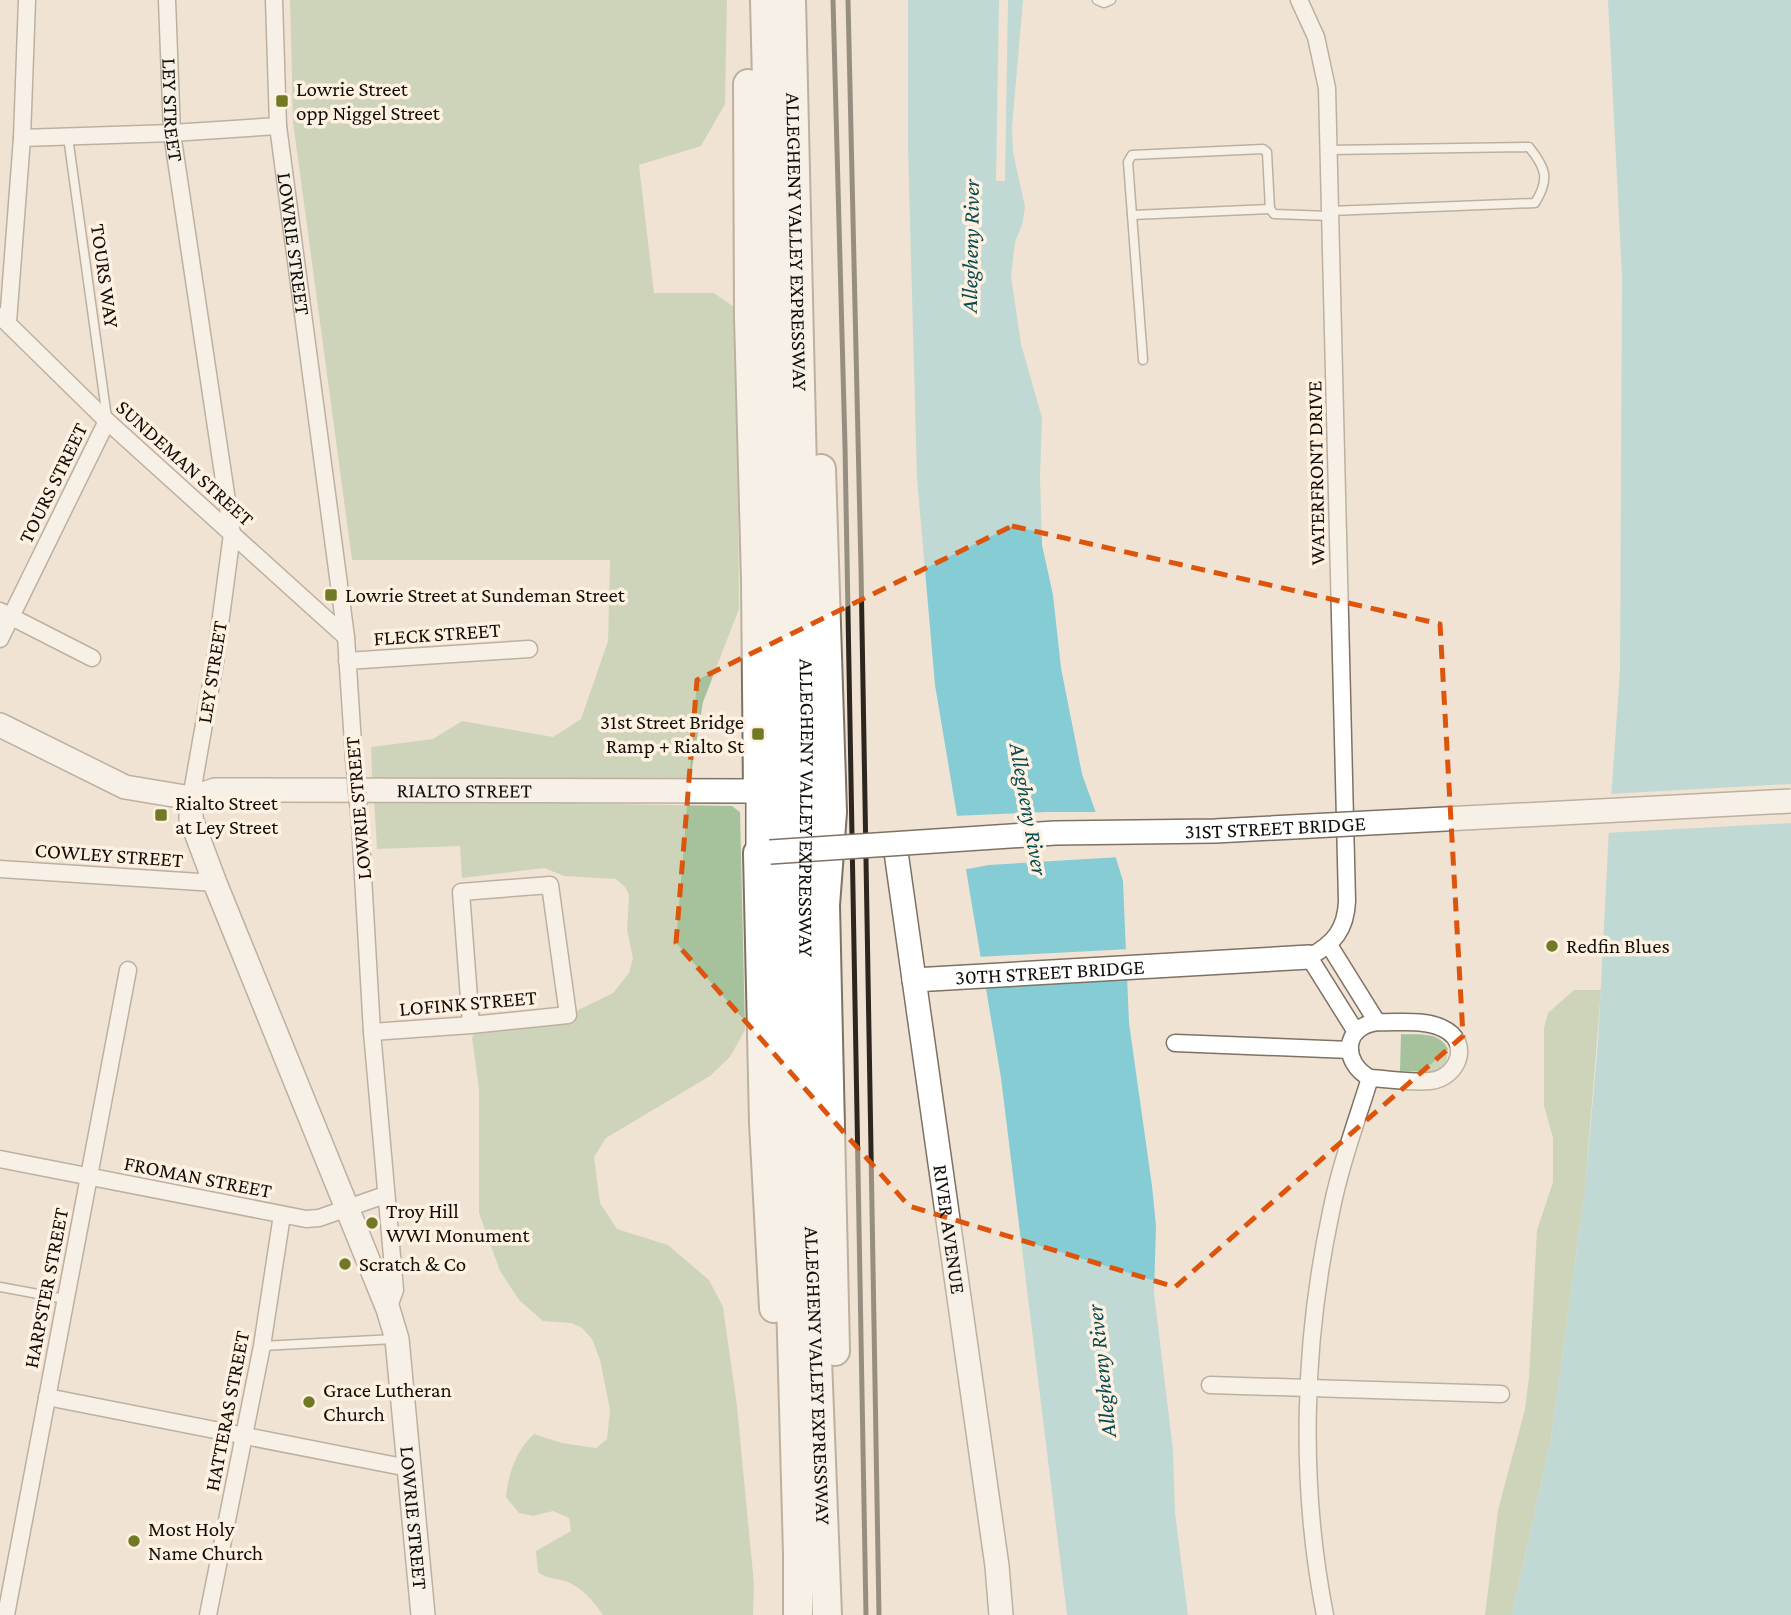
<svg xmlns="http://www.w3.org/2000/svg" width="1791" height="1615" font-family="'Crimson Pro',serif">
<rect width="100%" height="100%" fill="#f1e3d4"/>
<g fill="#a5c29c">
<path d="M290,0H727L725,104L701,146L639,165L654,293H714L737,309L739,609L703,702L690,781L372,779L371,747L433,739L462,721L553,737L581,719L608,641L610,560H352L293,122Z"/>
<path d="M374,800L732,806L740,812L745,1030L730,1057L710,1076L606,1138L594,1157L600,1203L617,1229L668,1245L709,1280L723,1307L737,1406L754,1584L753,1615H603C593,1601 582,1587 565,1581C555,1578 547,1579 538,1572L536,1551L571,1531L569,1518L553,1511L533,1516L519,1513L506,1497C508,1474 516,1450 534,1434L562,1443L596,1448L607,1439L610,1410L600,1360L592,1339L582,1328L571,1323L543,1321L519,1300L500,1271L479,1213V1089L472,1038L479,1024L568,1015L613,993L629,973L633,958L627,930L629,895L625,887L616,879L564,876L544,868L462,878L460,846L377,849Z"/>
<path d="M1574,990H1601L1585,1189L1551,1439L1512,1615H1485L1498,1510L1525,1409L1529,1377L1537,1230L1553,1182V1138L1544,1106V1028L1548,1013Z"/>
<path d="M1401,1034C1419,1035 1439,1031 1448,1049L1446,1065L1432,1072L1400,1071Z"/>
</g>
<g fill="#85ccd5">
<path d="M908,0H1023L1012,127L1013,152L1025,207L1022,225L1015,242L1011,276L1021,344L1042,418L1040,478L1042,545L1053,595L1061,668L1082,774L1096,813L1116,858L1123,881L1129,1023L1152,1186L1156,1226L1154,1293L1173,1450L1175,1513L1188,1615H1067L1001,1078L935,685L917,478L908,149Z"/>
<path d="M1608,0H1791V1615H1512L1551,1439L1585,1189L1598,1042L1609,828L1620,670L1622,277Z"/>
</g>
<g fill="#f1e3d4">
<path d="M999,0H1008L1005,181H996Z"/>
<path d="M1791,784V823L1605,833L1608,794Z"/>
<path d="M1047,812H1099L1120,857L989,865L962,870L953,816Z"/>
<path d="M1130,949L1131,979L982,988L977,957Z"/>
</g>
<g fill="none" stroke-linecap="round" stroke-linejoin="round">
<defs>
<g id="lane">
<path d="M1097,0L1104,3L1111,0"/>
<path d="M68,137L107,418"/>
<path d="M1329,150L1529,147C1546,168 1550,179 1535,203L1330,211"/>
<path d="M1132,215L1270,209"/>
<path d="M1143,360L1128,162L1132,155L1263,149L1267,152L1270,209L1274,214L1330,216"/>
<path d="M0,1287L65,1299"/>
<path d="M262,1346L394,1339"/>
</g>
<g id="street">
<path id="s1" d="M167,0L172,133L232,534L215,662L191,798"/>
<path id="s2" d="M274,0L278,126L346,637L354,759"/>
<path d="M1299,0L1316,37L1327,88L1347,901C1346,929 1334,944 1309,957L1356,1032"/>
<path d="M22,138L172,133L278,126"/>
<path d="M0,316L107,421L346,637"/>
<path d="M8,322L22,138L27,0"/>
<path d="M0,611L92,658"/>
<path d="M0,639L107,421"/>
<path d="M347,661L529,649"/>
<path d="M360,824L372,1032L395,1290L388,1309"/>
<path d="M0,869L215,883"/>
<path d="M1329,945L1377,1022"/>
<path d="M1377,1022C1397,1023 1424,1019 1442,1028C1472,1041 1459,1078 1430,1081C1411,1083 1389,1079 1370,1078C1342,1063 1342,1027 1377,1022Z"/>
<path d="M372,1032L471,1025L568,1015L550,885L461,892L471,1025"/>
<path d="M1175,1043L1350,1050"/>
<path d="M0,1159L306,1219L319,1218L385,1195"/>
<path d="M1210,1385L1501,1394"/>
<path d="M47,1397L408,1468"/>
<path d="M6,1615L128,970"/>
<path d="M208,1615L262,1346L282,1215"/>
<path d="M1325,1615C1299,1483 1303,1343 1331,1212C1340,1166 1356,1123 1370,1078"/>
</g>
<g id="secondary">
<path id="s3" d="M0,725L125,787L191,798L215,790L758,791V853L770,852"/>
<path id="s4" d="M191,798V819L215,883L388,1309L397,1339L423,1615"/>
<path id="s5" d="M895,845L997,1566L1001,1615"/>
<path id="s6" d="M914,980L1309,957"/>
</g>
<g id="highway">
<path d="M765,0L783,730L781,934L798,1554V1615"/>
<path id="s7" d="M791,0L808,727L806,906L808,1129L827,1615"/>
<path d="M748,84L749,317L756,581L758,791"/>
<path d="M821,469L832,812L825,905L835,1351"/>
<path d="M758,853L764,1123L774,1308"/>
</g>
</defs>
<use href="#lane" stroke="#7e7264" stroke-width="11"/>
<use href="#street" stroke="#7e7264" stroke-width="19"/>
<use href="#secondary" stroke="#7e7264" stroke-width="26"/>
<use href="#highway" stroke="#7e7264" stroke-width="32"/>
<use href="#lane" stroke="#fff" stroke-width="8"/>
<use href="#street" stroke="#fff" stroke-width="16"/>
<use href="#secondary" stroke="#fff" stroke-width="23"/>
<use href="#highway" stroke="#fff" stroke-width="28"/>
<g stroke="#2c261f" stroke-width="5">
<path d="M833,0L845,446L866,1615"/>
<path d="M848,0L861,569L879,1615"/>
</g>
<defs>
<path id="street-bridge" d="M354,759L360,824"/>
<g id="secondary-bridge">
<path id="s8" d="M770,852L1055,833L1215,831L1791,801"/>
</g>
</defs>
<use href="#street-bridge" stroke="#7e7264" stroke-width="19" stroke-linecap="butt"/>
<use href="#secondary-bridge" stroke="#7e7264" stroke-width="26" stroke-linecap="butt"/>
<use href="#street-bridge" stroke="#fff" stroke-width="16"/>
<use href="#secondary-bridge" stroke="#fff" stroke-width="23"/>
</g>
<path d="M0 0H1791V1615H0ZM1012,526L1440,624L1463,1036L1175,1287L909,1206L676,943L697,680Z" fill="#f1e3d4" fill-opacity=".55" fill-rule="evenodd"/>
<path fill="none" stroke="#dd550c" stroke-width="5" stroke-dasharray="14 9" stroke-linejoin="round" d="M1012,526L1440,624L1463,1036L1175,1287L909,1206L676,943L697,680Z"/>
<g fill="#727924" stroke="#fff1e1" stroke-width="2.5">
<rect x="275" y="94" width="14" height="14" rx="3.5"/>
<rect x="324" y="588" width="14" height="14" rx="3.5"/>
<rect x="751" y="727" width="14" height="14" rx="3.5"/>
<rect x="154" y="808" width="14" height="14" rx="3.5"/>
<circle cx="1552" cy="946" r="7"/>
<circle cx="372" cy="1223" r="7"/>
<circle cx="345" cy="1264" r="7"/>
<circle cx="309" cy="1402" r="7"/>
<circle cx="134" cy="1541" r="7"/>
</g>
<g text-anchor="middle" stroke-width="7" stroke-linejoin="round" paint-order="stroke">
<g font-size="21" fill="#120e08" stroke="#fff1e1" text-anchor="start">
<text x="296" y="96">Lowrie Street<tspan x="296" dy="24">opp Niggel Street</tspan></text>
<text x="345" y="602">Lowrie Street at Sundeman Street</text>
<text x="744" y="729" text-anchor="end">31st Street Bridge<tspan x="744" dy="24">Ramp + Rialto St</tspan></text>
<text x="175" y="810">Rialto Street<tspan x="175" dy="24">at Ley Street</tspan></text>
<text x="1566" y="953">Redfin Blues</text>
<text x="386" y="1218">Troy Hill<tspan x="386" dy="24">WWI Monument</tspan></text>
<text x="359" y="1271">Scratch &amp; Co</text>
<text x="323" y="1397">Grace Lutheran<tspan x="323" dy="24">Church</tspan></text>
<text x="148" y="1536">Most Holy<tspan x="148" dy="24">Name Church</tspan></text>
</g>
<g font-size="21" fill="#120e08" stroke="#fff1e1">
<text dy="7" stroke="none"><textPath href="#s1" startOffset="110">LEY STREET</textPath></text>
<text dy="7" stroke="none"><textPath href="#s7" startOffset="242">ALLEGHENY VALLEY EXPRESSWAY</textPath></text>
<text dy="7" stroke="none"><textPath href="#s2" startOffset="245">LOWRIE STREET</textPath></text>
<text transform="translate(105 276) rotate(82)" y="7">TOURS WAY</text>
<text transform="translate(185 463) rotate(42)" y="7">SUNDEMAN STREET</text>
<text transform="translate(1316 473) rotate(-91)" y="7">WATERFRONT DRIVE</text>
<text transform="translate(53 483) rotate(-64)" y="7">TOURS STREET</text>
<text transform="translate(437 634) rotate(-4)" y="7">FLECK STREET</text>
<text transform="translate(212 672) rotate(-81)" y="7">LEY STREET</text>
<text dy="7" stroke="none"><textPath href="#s3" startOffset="481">RIALTO STREET</textPath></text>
<text transform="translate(358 808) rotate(-95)" y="7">LOWRIE STREET</text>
<text dy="7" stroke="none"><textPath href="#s7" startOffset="808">ALLEGHENY VALLEY EXPRESSWAY</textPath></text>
<text dy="7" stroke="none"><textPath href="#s8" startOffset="506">31ST STREET BRIDGE</textPath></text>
<text transform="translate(109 855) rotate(4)" y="7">COWLEY STREET</text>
<text dy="7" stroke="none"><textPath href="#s6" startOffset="136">30TH STREET BRIDGE</textPath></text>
<text transform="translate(468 1003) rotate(-5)" y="7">LOFINK STREET</text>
<text transform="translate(198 1177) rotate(11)" y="7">FROMAN STREET</text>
<text dy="7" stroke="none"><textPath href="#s5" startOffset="388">RIVER AVENUE</textPath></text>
<text transform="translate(46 1288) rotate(-79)" y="7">HARPSTER STREET</text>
<text dy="7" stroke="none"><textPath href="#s7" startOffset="1376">ALLEGHENY VALLEY EXPRESSWAY</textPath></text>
<text transform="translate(227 1411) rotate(-79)" y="7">HATTERAS STREET</text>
<text dy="7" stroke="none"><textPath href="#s4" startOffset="760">LOWRIE STREET</textPath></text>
</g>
<g font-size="23" font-style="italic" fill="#094b52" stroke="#fff1e1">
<text transform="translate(970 246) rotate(-89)" y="8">Allegheny River</text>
<text transform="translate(1029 809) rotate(80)" y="8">Allegheny River</text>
<text transform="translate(1101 1371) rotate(-96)" y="8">Allegheny River</text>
</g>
</g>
</svg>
